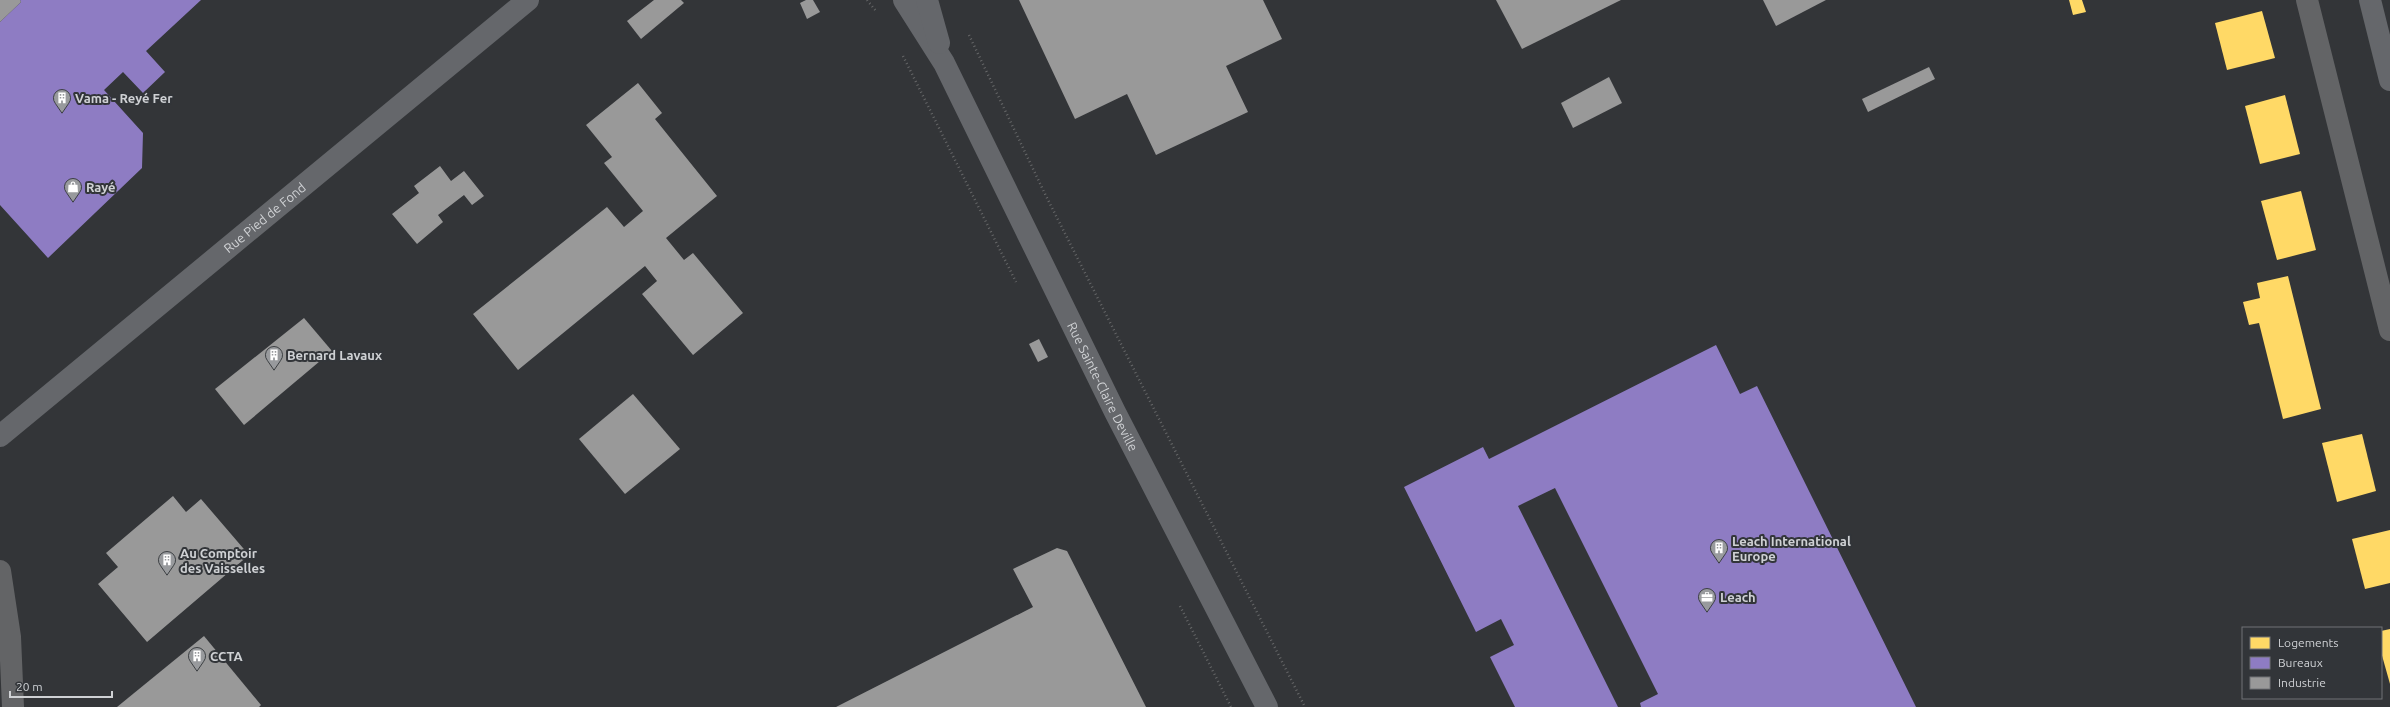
<svg xmlns="http://www.w3.org/2000/svg" width="2390" height="707" font-family="Ubuntu,sans-serif">
<rect width="100%" height="100%" fill="#333538"/>
<g fill="#ffd966">
<path d="M2069,0H2082L2086,12L2073,15Z"/>
<path d="M2262,11L2275,58L2227,70L2215,23Z"/>
<path d="M2285,95L2300,154L2260,164L2245,106Z"/>
<path d="M2301,191L2316,250L2277,260L2261,201Z"/>
<path d="M2288,276L2321,409L2283,419L2259,323L2249,325L2243,302L2260,298L2257,283Z"/>
<path d="M2362,434L2376,491L2337,502L2322,443Z"/>
<path d="M2390,530V583L2365,589L2352,539Z"/>
<path d="M2390,629V684L2381,652V631Z"/>
</g>
<g fill="#8e7cc3">
<path d="M20,0H201L146,51L165,72L143,93L123,72L104,90L143,133L142,168L48,258L0,205V22L21,2Z"/>
<path d="M1716,345L1740,394L1757,386L1916,707H1641L1640,703L1658,694L1555,488L1518,506L1618,707H1515L1490,657L1514,645L1501,619L1476,632L1404,487L1483,447L1489,459Z"/>
</g>
<g fill="#999">
<path d="M0,0H20L21,2L0,22Z"/>
<path d="M654,0H681L684,3L641,39L627,21Z"/>
<path d="M806,0H813L820,12L807,19L800,3Z"/>
<path d="M1019,0H1263L1282,39L1226,66L1248,112L1156,155L1127,94L1075,119Z"/>
<path d="M1496,0H1621L1522,49Z"/>
<path d="M1763,0H1826L1776,26Z"/>
<path d="M1929,67L1935,79L1868,112L1862,99Z"/>
<path d="M1609,77L1622,103L1573,128L1561,103Z"/>
<path d="M638,83L662,113L655,119L717,196L666,238L684,260L693,253L743,313L693,355L642,294L657,281L645,266L518,370L473,314L607,207L624,227L643,211L604,163L612,157L586,125Z"/>
<path d="M440,166L451,181L464,171L484,196L472,205L464,195L438,215L443,222L417,244L392,214L419,193L414,186Z"/>
<path d="M304,318L332,351L244,425L215,389Z"/>
<path d="M1039,339L1048,357L1038,362L1029,344Z"/>
<path d="M633,394L680,449L625,494L579,439Z"/>
<path d="M173,496L186,512L201,499L249,555L147,642L98,584L118,567L106,553Z"/>
<path d="M1057,548L1067,551L1146,707H836L1033,607L1013,569Z"/>
<path d="M204,636L261,705L259,707H117Z"/>
</g>
<g fill="none" stroke-linecap="round" stroke-linejoin="round">
<g stroke="#666768" stroke-width="2.5" stroke-dasharray="1 3" stroke-linecap="butt">
<path d="M867,0L876,11"/>
<path d="M969,35L1046,196L1305,707"/>
<path d="M903,56L1016,282"/>
<path d="M1180,606L1231,707"/>
</g>
<g stroke="#636466" stroke-width="22">
<path d="M2307,0L2390,330"/>
<path d="M0,571L10,637L13,707"/>
</g>
<g stroke="#65676b" stroke-width="22">
<path id="s1" d="M904,0L944,63L1115,412L1267,707"/>
<path d="M927,0L939,43"/>
<path d="M2370,0L2390,80"/>
<path id="s2" d="M0,436L528,0"/>
</g>
</g>
<defs>
<symbol id="building-pin" viewBox="-11 -11 22 30"><path d="M0 17L-7.5 6A9.5 9.5 0 1 1 7.5 6Z" fill="#989a9d" stroke="#323539"/><path d="M-4-6H4V6H1V3H-1V6H-4ZM-2.5-4.3h1.7v1.8h-1.7ZM.8-4.3h1.7v1.8H.8ZM-2.5-1h1.7V.8h-1.7ZM.8-1h1.7V.8H.8Z" fill="#fff"/></symbol>
<symbol id="shop-pin" viewBox="-11 -11 22 30"><path d="M0 17L-7.5 6A9.5 9.5 0 1 1 7.5 6Z" fill="#989a9d" stroke="#323539"/><path d="M-5-2.5h2.3a2.7 3.5 0 0 1 5.4 0H5L5.5 6h-11ZM-1.5-2.5h3a1.5 2.3 0 0 0-3 0Z" fill="#fff"/></symbol>
<symbol id="office-pin" viewBox="-11 -11 22 30"><path d="M0 17L-7.5 6A9.5 9.5 0 1 1 7.5 6Z" fill="#989a9d" stroke="#323539"/><path d="M-6-3h4V-5.5h4V-3h4V5H-6ZM-1-4.5V-3h2v-1.5ZM-6 0V1H6V0Z" fill="#fff"/></symbol>
</defs>
<g fill-rule="evenodd">
<use href="#building-pin" x="52" y="88" width="20" height="27"/>
<use href="#shop-pin" x="63" y="177" width="20" height="27"/>
<use href="#building-pin" x="264" y="345" width="20" height="27"/>
<use href="#building-pin" x="1709" y="538" width="20" height="27"/>
<use href="#building-pin" x="157" y="550" width="20" height="27"/>
<use href="#office-pin" x="1697" y="587" width="20" height="27"/>
<use href="#building-pin" x="187" y="646" width="20" height="27"/>
</g>
<g text-anchor="middle" stroke-width="4" stroke-linejoin="round" paint-order="stroke">
<g font-size="13" font-weight="bold" fill="#cfd1d4" stroke="#323539" text-anchor="start">
<text x="75" y="103">Vama - Reyé Fer</text>
<text x="86" y="192">Rayé</text>
<text x="287" y="360">Bernard Lavaux</text>
<text x="1732" y="546">Leach International<tspan x="1732" dy="15">Europe</tspan></text>
<text x="180" y="558">Au Comptoir<tspan x="180" dy="15">des Vaisselles</tspan></text>
<text x="1720" y="602">Leach</text>
<text x="210" y="661">CCTA</text>
</g>
<g font-size="13" fill="#cfd1d4" stroke="#323539">
<text dy="5" stroke="none"><textPath href="#s2" startOffset="343">Rue Pied de Fond</textPath></text>
<text dy="5" stroke="none"><textPath href="#s1" startOffset="435">Rue Sainte-Claire Deville</textPath></text>
</g>
</g>
<rect x="2242" y="627" width="140" height="72" fill="#323539" stroke="#717377"/>
<rect x="2250" y="637" width="20" height="12" fill="#ffd966" stroke="#717377"/>
<text x="2278" y="647" font-size="12" fill="#cfd1d4">Logements</text>
<rect x="2250" y="657" width="20" height="12" fill="#8e7cc3" stroke="#717377"/>
<text x="2278" y="667" font-size="12" fill="#cfd1d4">Bureaux</text>
<rect x="2250" y="677" width="20" height="12" fill="#999999" stroke="#717377"/>
<text x="2278" y="687" font-size="12" fill="#cfd1d4">Industrie</text>
<path d="M10 691v6h102v-6" fill="none" stroke="#cfd1d4" stroke-width="2"/>
<text x="16" y="691" font-size="12" fill="#cfd1d4" stroke="#323539" stroke-width="3" paint-order="stroke">20 m</text>
</svg>
